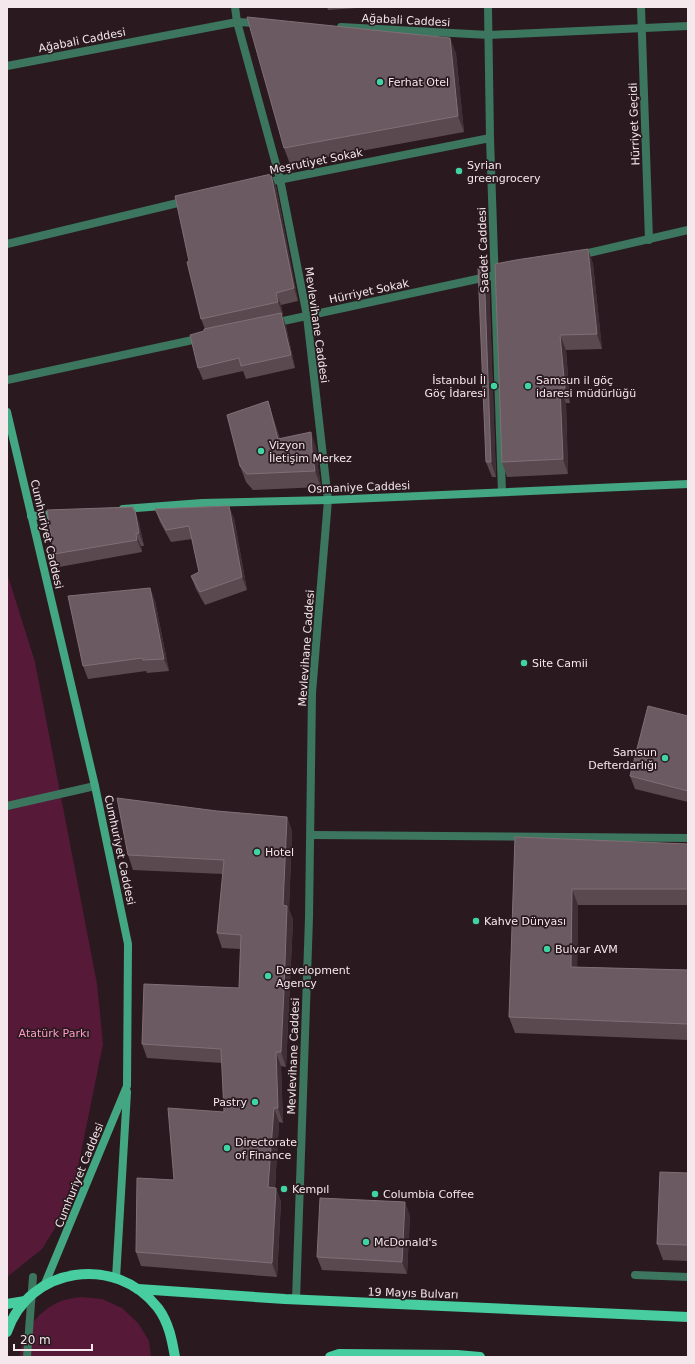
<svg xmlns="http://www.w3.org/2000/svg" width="695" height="1364" font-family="'DejaVu Sans',sans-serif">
<rect width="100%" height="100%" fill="#2a1a20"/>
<g fill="#561937">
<path d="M7,573L35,662L97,984L103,1044L71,1202L42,1249L7,1277Z"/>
<path d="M81,1297L102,1299L122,1308L138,1323L149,1341L151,1357H20C20,1334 38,1311 59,1302C66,1299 74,1298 81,1297Z"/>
</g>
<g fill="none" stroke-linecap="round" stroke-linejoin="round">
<g stroke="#3c765f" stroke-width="8">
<path d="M235,7L237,22L280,179L307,316L328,500L312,693L309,918L296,1300"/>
<path d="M488,7L490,138L502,492"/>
<path d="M641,7L649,240"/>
<path d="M341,27L489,35L688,26"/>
<path d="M7,66L237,22L258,23"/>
<path d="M263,183L490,138"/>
<path d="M7,244L186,201"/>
<path d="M580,255L688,230"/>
<path d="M274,323L505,273"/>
<path d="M7,380L202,338"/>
<path d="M7,806L95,786"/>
<path d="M311,835L688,838"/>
<path d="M635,1275L688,1277"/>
<path d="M27,1357L33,1277"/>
</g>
<g stroke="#44a783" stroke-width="8">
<path d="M7,412L95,786L128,944L127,1086L44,1286"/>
<path d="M123,509L202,503L328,500L688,484"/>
<path d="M31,516L58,514"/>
<path d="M116,1278L127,1092"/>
</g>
<g stroke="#47cd9f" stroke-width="10">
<path d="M138,1289L285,1299L688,1317"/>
<path d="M7,1304L25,1301"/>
<path d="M7,1332C29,1266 116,1254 158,1308C169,1323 172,1340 175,1357"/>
<path d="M330,1357L339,1354L457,1355L480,1357"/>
</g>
</g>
<g fill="#5b4950">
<path d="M327,7H371L328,10Z"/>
<path d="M450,38L456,54L464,132L290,164L284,148Z"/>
<path d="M276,186L298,301L281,305L283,315H282L286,326L295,368L246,379L243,371L203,380L198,368L205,329L201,319L189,261Z"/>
<path d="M588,249L593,264L602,349L566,350L570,403H566L568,474L507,477L502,462Z"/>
<path d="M484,267L489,282L496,477H492L486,462Z"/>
<path d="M268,401L273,417L280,439L316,447L318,467L321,487L253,490L246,482L240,466Z"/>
<path d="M155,509L234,518L247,590L205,605L196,589L191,576L199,572L192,539L171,542L160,522Z"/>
<path d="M134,510L139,523L144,546H141L142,552L59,567L54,554Z"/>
<path d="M150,588L155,601L169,671L147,673L146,671L88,679L83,666Z"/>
<path d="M688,716V802L635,789L630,776Z"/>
<path d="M217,811L287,817L292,831L289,909L293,920L286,1067L281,1066L283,1123L279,1122L275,1188H276L281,1202L277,1277L141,1266L136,1252L174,1180L224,1112L222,1063L147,1058L142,1044L239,988L240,949L222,948L217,933L223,874L133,870L128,855Z"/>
<path d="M515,837L688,844V905H578L577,967L688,970V1040L515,1033L509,1017Z"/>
<path d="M688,1173V1261L663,1260L657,1244Z"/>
<path d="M410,1215L407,1274L322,1270L317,1257Z"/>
</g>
<g fill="#402f36">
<path d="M450,38L456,54L464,132L458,116Z"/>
<path d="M271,174L276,186L298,301L294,288Z"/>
<path d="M588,249L593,264L602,349L597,334Z"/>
<path d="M484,267L489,282L496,477L491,462Z"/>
<path d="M276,293L281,305L283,315L278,302Z"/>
<path d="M281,313L286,326L295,368L291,355Z"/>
<path d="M560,335L566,350L570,403L565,388Z"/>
<path d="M560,388L566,403L568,474L563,459Z"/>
<path d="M268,401L273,417L284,455L278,439Z"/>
<path d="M311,432L316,447L318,467L321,487L315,471L312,451Z"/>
<path d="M229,506L234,518L247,590L242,577Z"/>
<path d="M133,507L136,515L135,510L139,523L144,546L139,533Z"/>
<path d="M136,534L141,546L142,552L137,540Z"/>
<path d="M150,588L155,601L169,671L164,659Z"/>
<path d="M287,817L292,831L289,909L293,920L286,1067L281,1052L283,905Z"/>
<path d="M572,889L578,905L577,983L571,967Z"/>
<path d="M276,1052L281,1066L283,1123L278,1108Z"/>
<path d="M274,1108L279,1122L274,1202L268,1187Z"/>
<path d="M276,1188L281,1202L277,1277L272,1263Z"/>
<path d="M405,1202L410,1215L407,1274L402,1262Z"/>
</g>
<g fill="#6b5a61" stroke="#807076">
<path d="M247,17L450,38L458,116L284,148Z"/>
<path d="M271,174L294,288L276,293L278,302L201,319L187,262L189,261L175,196Z"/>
<path d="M588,249L597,334L560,335L565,388H560L563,459L502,462L495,264L516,260Z"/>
<path d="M484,267L491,462H486L478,268Z"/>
<path d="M281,313L291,355L241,366L239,358L198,368L190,335L204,331V329Z"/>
<path d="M268,401L278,439L311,432L312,451L315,471L247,474L240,466L227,415Z"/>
<path d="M229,506L242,577L200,592L191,576L199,572L189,526L166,530L155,509Z"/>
<path d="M133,507V510H135L139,533L136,534L137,540L54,554L47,510Z"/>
<path d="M150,588L164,659L143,660L142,658L83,666L68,596Z"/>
<path d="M648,706L688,716V791L630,776Z"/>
<path d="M117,798L217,811L287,817L283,905L287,906L284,990L281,1052H276L278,1108H274L268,1187L276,1188L272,1263L136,1252L137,1178L174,1180L168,1108L224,1112L221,1049L142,1044L144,984L239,988L241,935L217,933L224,860L128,855Z"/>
<path d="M515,837L688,844V889H572L571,967L688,970V1024L509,1017Z"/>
<path d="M660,1172L688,1173V1245L657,1244Z"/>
<path d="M320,1198L405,1202L402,1262L317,1257Z"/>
</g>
<g fill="#3fd4a2" stroke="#2a1a20" stroke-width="1.5">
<circle cx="380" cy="82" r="4"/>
<circle cx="459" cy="171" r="4"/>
<circle cx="494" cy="386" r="4"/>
<circle cx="528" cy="386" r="4"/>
<circle cx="261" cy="451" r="4"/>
<circle cx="524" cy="663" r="4"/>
<circle cx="665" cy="758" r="4"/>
<circle cx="257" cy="852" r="4"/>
<circle cx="476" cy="921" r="4"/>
<circle cx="547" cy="949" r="4"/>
<circle cx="268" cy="976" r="4"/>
<circle cx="255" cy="1102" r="4"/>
<circle cx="227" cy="1148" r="4"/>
<circle cx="284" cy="1189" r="4"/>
<circle cx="375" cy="1194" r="4"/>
<circle cx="366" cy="1242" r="4"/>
</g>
<g text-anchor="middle" stroke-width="3.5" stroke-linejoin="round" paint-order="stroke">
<g font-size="11" fill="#f4e8ec" stroke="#2a1a20">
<text transform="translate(406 20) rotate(3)" y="4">Ağabali Caddesi</text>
<text transform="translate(82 40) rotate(-11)" y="4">Ağabali Caddesi</text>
<text transform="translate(634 124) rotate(-92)" y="4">Hürriyet Geçidi</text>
<text transform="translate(316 161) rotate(-11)" y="4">Meşrutiyet Sokak</text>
<text transform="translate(483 250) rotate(-92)" y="4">Saadet Caddesi</text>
<text transform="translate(369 291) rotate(-12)" y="4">Hürriyet Sokak</text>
<text transform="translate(317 325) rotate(82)" y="4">Mevlevihane Caddesi</text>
<text transform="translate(359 487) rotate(-2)" y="4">Osmaniye Caddesi</text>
<text transform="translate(47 534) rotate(77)" y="4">Cumhuriyet Caddesi</text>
<text transform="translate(306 648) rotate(-86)" y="4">Mevlevihane Caddesi</text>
<text transform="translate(120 850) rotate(78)" y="4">Cumhuriyet Caddesi</text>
<text transform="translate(293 1056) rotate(-88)" y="4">Mevlevihane Caddesi</text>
<text transform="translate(79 1175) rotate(-68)" y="4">Cumhuriyet Caddesi</text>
<text transform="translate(413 1293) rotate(2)" y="4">19 Mayıs Bulvarı</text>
</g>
<g font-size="11" fill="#f4e8ec" stroke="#2a1a20" text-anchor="start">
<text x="388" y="86">Ferhat Otel</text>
<text x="467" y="169">Syrian<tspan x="467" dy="13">greengrocery</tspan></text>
<text x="486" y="384" text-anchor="end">İstanbul İl<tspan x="486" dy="13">Göç İdaresi</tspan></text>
<text x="536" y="384">Samsun il göç<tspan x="536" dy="13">idaresi müdürlüğü</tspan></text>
<text x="269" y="449">Vizyon<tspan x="269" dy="13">İletişim Merkez</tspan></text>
<text x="532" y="667">Site Camii</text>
<text x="657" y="756" text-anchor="end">Samsun<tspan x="657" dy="13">Defterdarlığı</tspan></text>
<text x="265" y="856">Hotel</text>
<text x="484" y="925">Kahve Dünyası</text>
<text x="555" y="953">Bulvar AVM</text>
<text x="276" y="974">Development<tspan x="276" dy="13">Agency</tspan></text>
<text x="247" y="1106" text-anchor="end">Pastry</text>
<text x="235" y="1146">Directorate<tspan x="235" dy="13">of Finance</tspan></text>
<text x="292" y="1193">Kempıl</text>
<text x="383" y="1198">Columbia Coffee</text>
<text x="374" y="1246">McDonald's</text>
</g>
<g font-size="11" fill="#ff9bc4" stroke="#2a1a20">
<text x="54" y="1037">Atatürk Parkı</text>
</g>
</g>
<rect width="695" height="1364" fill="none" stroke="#f4e8ec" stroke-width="16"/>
<path d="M14 1344v6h78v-6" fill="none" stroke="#f4e8ec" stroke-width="2"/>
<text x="20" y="1344" font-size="12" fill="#f4e8ec" stroke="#2a1a20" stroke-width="3" paint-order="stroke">20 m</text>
</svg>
